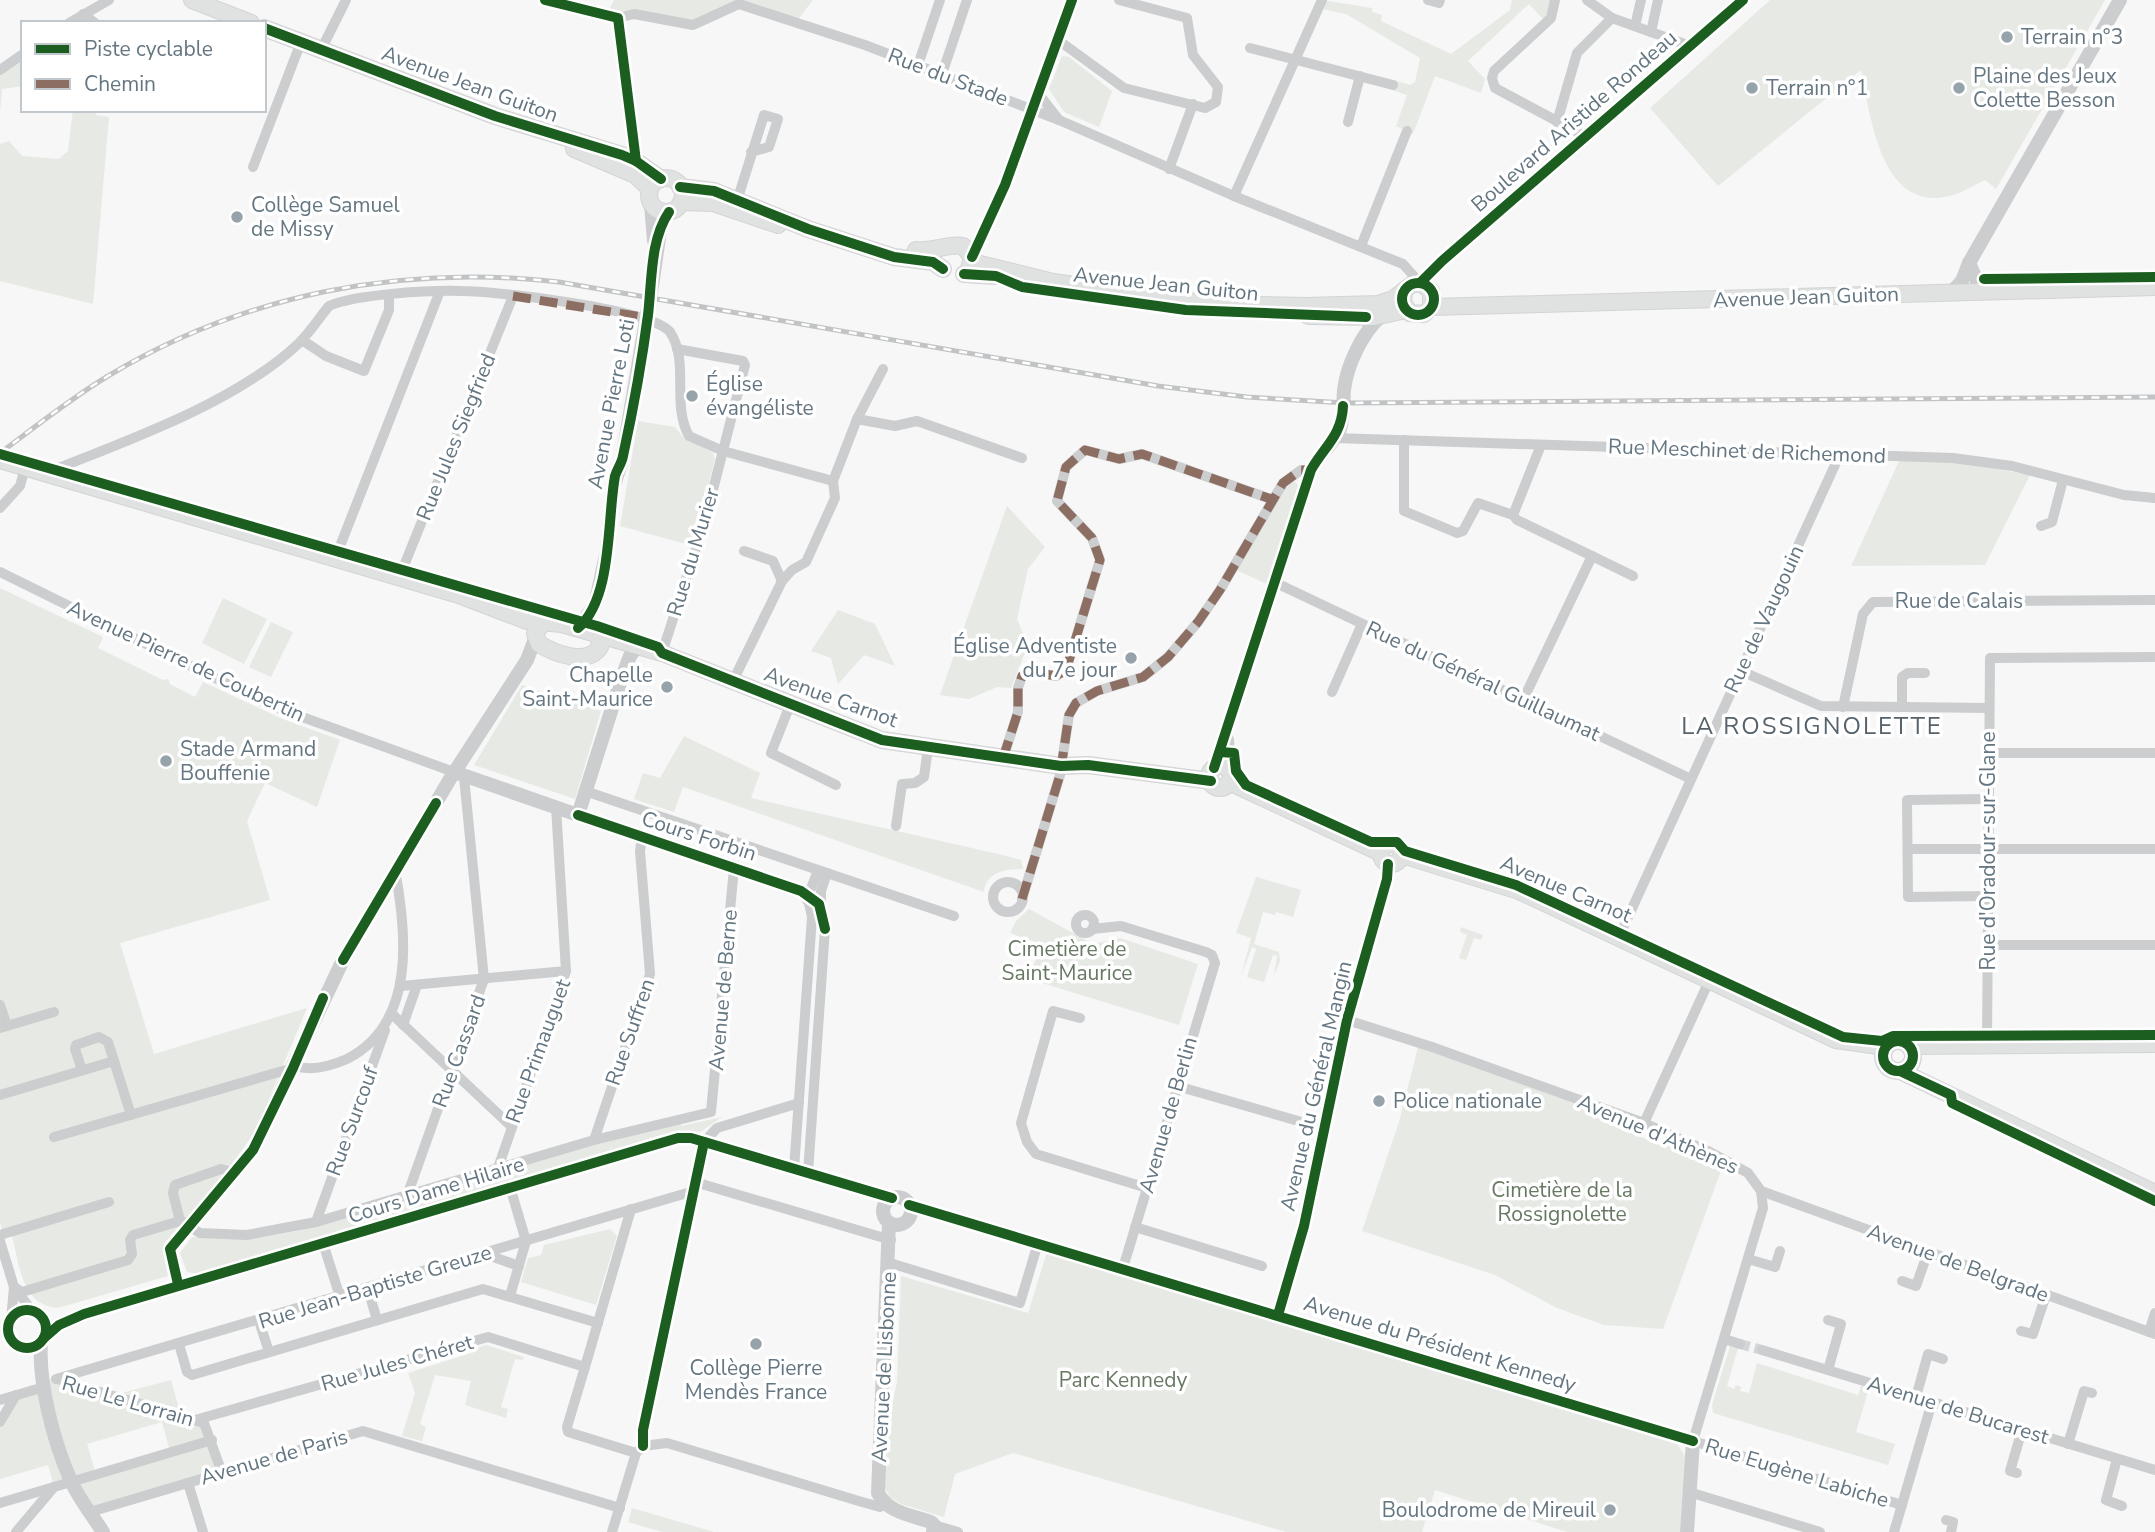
<svg xmlns="http://www.w3.org/2000/svg" width="2155" height="1532" font-family="'Nunito Sans',sans-serif">
<rect width="100%" height="100%" fill="#f7f7f7"/>
<g fill="#e6e9e4" fill-rule="evenodd">
<path d="M614,0H813L796,22L739,4L693,25L607,14Z"/>
<path d="M1322,0L1372,8V12L1382,15L1381,21L1451,54L1510,10L1512,0H1555L1546,22L1529,4L1468,61L1485,79L1481,93L1435,76L1413,134L1396,126L1407,95L1392,90L1394,80L1410,85L1415,82L1420,58L1346,14L1318,8Z"/>
<path d="M1770,0H2105L1996,189L1985,180C1975,184 1966,191 1956,194C1881,219 1871,117 1861,70L1718,186L1650,108Z"/>
<path d="M23,54V86L2,89L0,112V70Z"/>
<path d="M1062,56L1069,57L1112,91L1099,127L1064,112L1049,89Z"/>
<path d="M73,110H96V115L109,117L93,304L0,281V144L9,141L22,156L59,159L68,151Z"/>
<path d="M638,421L675,427L683,437L713,453L715,459L693,546L620,526Z"/>
<path d="M1900,459L1956,462L2030,475L1985,565L1851,566Z"/>
<path d="M1294,481L1299,486L1269,585L1236,570L1284,488Z"/>
<path d="M1007,506L1045,547L1028,569L1017,619L1028,645L1011,688L997,687L969,699L940,695Z"/>
<path d="M0,588L103,637L98,648L163,680L168,679L170,684L195,697L203,682L280,718L340,740L317,807L265,783L247,821L270,900L120,943L154,1054L307,1008L256,1130L216,1187L166,1241L163,1251L168,1276L58,1308C20,1305 20,1264 11,1232L3,1234L0,1222Z"/>
<path d="M223,598L267,619L244,664L202,643Z"/>
<path d="M838,610L875,624L895,666L864,655L838,684L831,658L811,651Z"/>
<path d="M271,622L293,632L271,677L249,667Z"/>
<path d="M522,685L601,711L575,799L474,765Z"/>
<path d="M684,736L760,773L751,798L1007,856L1021,860L1023,869C1006,869 986,872 984,892L683,787L674,812L634,799L643,773L660,778Z"/>
<path d="M1256,877L1301,890L1293,917L1276,912L1275,915L1263,912L1254,944L1279,952L1280,961L1274,975L1277,956L1273,955L1264,982L1247,977L1256,949L1252,947L1241,977L1251,938L1236,933Z"/>
<path d="M1029,909L1093,944L1120,938L1198,964L1179,1025L1029,979L1041,944L1010,933L1016,921Z"/>
<path d="M1461,927L1483,935L1481,940L1474,938L1466,960L1459,958L1467,935L1460,932Z"/>
<path d="M1418,1047L1628,1123L1627,1129L1645,1139L1651,1135L1722,1168L1663,1329L1604,1325L1557,1308L1495,1275L1362,1231L1399,1122Z"/>
<path d="M722,1117L700,1132L679,1131L197,1274L187,1272L180,1253L192,1237L252,1239L298,1231L654,1126L680,1122L681,1126Z"/>
<path d="M610,1229L617,1236L596,1305L521,1282L528,1258L541,1255L544,1245Z"/>
<path d="M1047,1252L1675,1441L1685,1456L1680,1532H1567L1435,1490L1422,1532H1286L1013,1453L955,1474L944,1517L901,1504L890,1497L885,1488L890,1415L897,1382L901,1276L1028,1313Z"/>
<path d="M486,1345L524,1357L523,1360L515,1359L501,1407L508,1409L506,1418L465,1405L471,1381L435,1375L420,1424L426,1427L422,1441L402,1436L415,1393L408,1373L471,1353V1350Z"/>
<path d="M1730,1346L1738,1348L1727,1386L1734,1389L1736,1385L1741,1387L1740,1391L1749,1393L1757,1363L1858,1395L1861,1386L1869,1388L1856,1432L1895,1444L1888,1465L1713,1413L1712,1405Z"/>
<path d="M49,1379L114,1395L171,1380L181,1416L204,1423L222,1473L90,1512L72,1482L54,1487L48,1465L0,1479V1422L16,1395ZM162,1422L170,1452L96,1474L87,1444Z"/>
<path d="M632,1508L714,1532H662L628,1522Z"/>
</g>
<g fill="none" stroke-linecap="round" stroke-linejoin="round">
<path stroke="#d2d7da" stroke-width="10" stroke-dasharray="10 5" stroke-linecap="butt" d="M1740,1344L1762,1350"/>
<defs>
<g id="secondary">
<path d="M192,0L251,23"/>
<path d="M264,28L495,116L622,155L636,161L661,179"/>
<path d="M574,149L635,175L650,189"/>
<circle cx="666" cy="195" r="17"/>
<path d="M680,187L714,191L808,229L894,257L933,262L943,269"/>
<path d="M681,202L713,203L778,225"/>
<path d="M916,250C934,252 950,243 963,246L972,257L969,269"/>
<path d="M972,262L1053,282L1210,304L1306,306L1378,304L1393,299L1411,285L1420,283L1431,291V307L1424,314L1410,313L1403,303L1404,292"/>
<path d="M964,274L996,276"/>
<path d="M1431,307L2155,287"/>
<path d="M1308,316L1374,317L1406,310"/>
<path d="M0,460L459,595L527,621L562,624L662,653L882,740L1061,766L1088,765L1211,781"/>
<path d="M543,622L535,634L539,644C556,654 587,666 600,647L598,634"/>
<circle cx="1220" cy="777" r="11"/>
<path d="M1229,782L1381,853"/>
<circle cx="1391" cy="854" r="10"/>
<path d="M1402,855L1519,891L1836,1040L1886,1047"/>
<circle cx="1898" cy="1056" r="15"/>
<path d="M1909,1046L2155,1044"/>
<path d="M1900,1071L2155,1193"/>
</g>
</defs>
<use href="#secondary" stroke="#d3d4d5" stroke-width="18"/>
<g stroke="#cccdce" stroke-width="10">
<path d="M545,0L618,18L636,161"/>
<path d="M1428,0L1439,3L1440,0"/>
<path d="M1555,0L1551,18L1494,71L1492,78L1495,88L1585,136"/>
<path d="M1587,0L1612,18L1690,46"/>
<path d="M83,14L95,23"/>
<path d="M618,18L634,14L693,25L739,4L865,45L1059,120L1234,196L1403,264L1420,283"/>
<path d="M69,23L109,0"/>
<path d="M1635,26L1641,0"/>
<path d="M1651,32L1658,0"/>
<path d="M1058,40L1124,88L1205,108L1216,102L1218,87L1193,55L1187,18L1119,0"/>
<path d="M1250,48L1393,85"/>
<path d="M321,50L346,0"/>
<path d="M918,65L940,0"/>
<path d="M0,70L23,54"/>
<path d="M942,74L967,0"/>
<path d="M1038,93L1059,120"/>
<path d="M1348,122L1360,76"/>
<path d="M1557,122L1577,53L1612,18"/>
<path d="M253,167L301,42"/>
<path d="M1169,169L1193,104"/>
<path d="M1234,196L1322,0"/>
<path d="M736,204L764,115L778,119L769,147L751,152"/>
<path d="M1361,246L1407,131"/>
<path d="M302,340L326,356L364,371L389,310V296"/>
<path d="M857,419L883,369"/>
<path d="M1335,438L1953,458L2012,466L2124,495L2155,498"/>
<path d="M1404,440V511L1457,533L1463,531L1478,503L1513,515"/>
<path d="M55,476L61,467C137,437 239,400 299,343C310,332 319,318 329,306C356,294 431,290 462,291C495,291 653,309 670,332C690,362 671,404 689,436L723,451L833,481"/>
<path d="M0,508L20,486L25,468"/>
<path d="M2041,526L2052,522L2063,480"/>
<path d="M744,551L773,561L782,581"/>
<path d="M1592,556L1633,576"/>
<path d="M335,559L440,291"/>
<path d="M0,572L272,706L454,772"/>
<path d="M399,578L513,296"/>
<path d="M1276,583L1691,779"/>
<path d="M662,653L706,517L745,365L743,361L677,349"/>
<path d="M1741,671L1821,706L1988,708"/>
<path d="M733,681L782,581L792,570L806,562L835,498L833,481L857,419L895,426L917,421L1022,458"/>
<path d="M1332,692L1362,624"/>
<path d="M1523,700L1592,556L1517,520L1513,515L1541,445"/>
<path d="M790,705L771,753L836,785"/>
<path d="M1843,707L1863,614L1873,602L2155,600"/>
<path d="M1902,707V677L1908,673H1925"/>
<path d="M1988,753H2155"/>
<path d="M1003,758L1018,712V688L1022,676L1033,672L1056,676L1066,670L1100,560L1092,538L1057,501L1066,467L1085,450L1119,459L1142,454L1271,499"/>
<path d="M585,791L954,916"/>
<path d="M578,815L801,891L819,904L825,929L808,1173"/>
<path d="M896,826L902,784L915,783L924,777L928,748"/>
<path d="M1908,849H2155"/>
<circle cx="1008" cy="897" r="15"/>
<path d="M809,894L818,870"/>
<path d="M1988,896L1908,897L1907,800L1988,799"/>
<path d="M1022,899L1060,775L1069,715L1076,703L1097,691L1143,677L1168,657L1198,622L1220,590L1283,483L1301,470H1311"/>
<path d="M821,908V891L827,873"/>
<circle cx="1085" cy="924" r="9"/>
<path d="M1092,929L1121,926L1206,952L1212,955L1215,963L1123,1268"/>
<path d="M1619,937L1840,454"/>
<path d="M1988,945H2155"/>
<path d="M401,986L566,971"/>
<path d="M0,1005L7,1026"/>
<path d="M392,1014L511,1126"/>
<path d="M1080,1018L1053,1011L1021,1123L1027,1142L1036,1154L1147,1188"/>
<path d="M1347,1020L1432,1047L1644,1123L1708,1151L1748,1173L1761,1191L1763,1208L1693,1441L1902,1505"/>
<path d="M403,1025L417,985"/>
<path d="M0,1028L54,1012"/>
<path d="M1987,1044L1990,658L2155,657"/>
<path d="M295,1066C311,1071 331,1066 347,1059C416,1024 407,934 395,870"/>
<path d="M82,1070L75,1049L76,1045L99,1037L108,1042L114,1061"/>
<path d="M1177,1086L1326,1129"/>
<path d="M0,1095L114,1061L131,1115"/>
<path d="M1644,1123L1709,981"/>
<path d="M54,1137L293,1068"/>
<path d="M594,1140L650,974L640,851L642,838"/>
<path d="M701,1157L704,1142L717,1128L799,1103"/>
<path d="M498,1168L566,971L556,807"/>
<path d="M794,1169L812,917L809,903L802,892"/>
<path d="M695,1182L891,1240"/>
<path d="M1761,1191L2155,1334"/>
<path d="M407,1196L484,979L464,777"/>
<path d="M180,1221L173,1193L175,1185L221,1169L236,1173"/>
<path d="M316,1222L385,1030"/>
<path d="M189,1226L200,1233L247,1235L316,1222L594,1140L711,1112L734,868"/>
<path d="M1135,1227L1262,1266"/>
<path d="M0,1235L109,1202"/>
<path d="M0,1241L14,1287L32,1311"/>
<path d="M323,1243L340,1297"/>
<path d="M485,1254L519,1266"/>
<path d="M1748,1259L1775,1267L1780,1251"/>
<path d="M890,1263L1020,1303L1038,1243"/>
<path d="M1902,1281L1916,1286L1928,1252"/>
<path d="M14,1287L22,1292L128,1260L132,1254L130,1240L133,1235L180,1221L191,1224"/>
<path d="M368,1289L377,1320"/>
<path d="M510,1296L526,1241L510,1187"/>
<path d="M1278,1315L1304,1226L1347,1020L1387,879L1388,864"/>
<path d="M11,1320L14,1287"/>
<path d="M259,1321L269,1352"/>
<path d="M2021,1331L2033,1334L2046,1295"/>
<path d="M2149,1332L2155,1313"/>
<path d="M1724,1339L1740,1344"/>
<path d="M179,1344L187,1372L192,1375L483,1289L598,1323"/>
<path d="M1762,1350L2155,1470"/>
<path d="M585,1367L631,1209"/>
<path d="M1828,1370L1841,1324L1828,1320"/>
<path d="M56,1379L687,1193L693,1195"/>
<path d="M60,1380L204,1423L222,1473"/>
<path d="M1916,1397L1928,1354L1943,1359"/>
<path d="M0,1400L44,1387"/>
<path d="M195,1420L488,1337L585,1367L567,1427L568,1432L636,1453"/>
<path d="M0,1422L16,1395"/>
<path d="M2068,1444L2084,1391L2092,1393"/>
<path d="M643,1446L667,1443L862,1502L880,1507L885,1504"/>
<path d="M2117,1459L2106,1500L2122,1506"/>
<path d="M2017,1473L2010,1471L2022,1430"/>
<path d="M188,1483L203,1532"/>
<path d="M1689,1492L1820,1532"/>
<path d="M0,1503L54,1487"/>
<path d="M90,1512L363,1431L620,1508"/>
<path d="M1946,1520L1953,1522L1951,1532"/>
<path d="M934,1525L958,1532"/>
<path d="M16,1532L54,1487L212,1440"/>
<path d="M612,1532L636,1453L643,1446V1430L696,1174"/>
<path d="M1894,1532L1932,1402"/>
</g>
<g stroke="#cccdce" stroke-width="14">
<path d="M651,204L654,241"/>
<path d="M972,257L1005,185L1072,0"/>
<path d="M1969,263L1982,292"/>
<path d="M653,279L661,224L669,212"/>
<path d="M1420,283L1442,261L1743,0"/>
<path d="M1951,293L1962,281L1969,263L2120,0"/>
<path d="M578,628L595,605L607,550L613,488L622,460L648,309"/>
<path d="M1227,740L1229,771"/>
<path d="M1214,768L1311,470C1319,455 1333,444 1340,429C1344,416 1343,403 1344,390C1347,365 1362,333 1381,316"/>
<path d="M454,772L578,815L621,680L630,656L638,646"/>
<circle cx="897" cy="1211" r="14"/>
<path d="M909,1205L1693,1441L1687,1532"/>
<path d="M889,1223L878,1493C888,1513 911,1515 931,1522L934,1525L933,1532"/>
<path d="M178,1284L170,1249L253,1150L343,960L450,779L527,660L535,639"/>
<circle cx="27" cy="1329" r="19"/>
<path d="M44,1338L59,1325L84,1314L678,1138H691L892,1198"/>
<path d="M41,1342C38,1383 54,1443 71,1481C79,1499 92,1515 103,1532"/>
</g>
<use href="#secondary" stroke="#e0e1e1" stroke-width="16"/>
<defs>
<path id="rail" d="M0,453C35,427 70,399 108,376C244,294 402,264 559,282L1158,386L1247,397L1346,403L2155,397"/>
</defs>
<use href="#rail" stroke="#c1c3c5" stroke-width="5"/>
<use href="#rail" stroke="#fff" stroke-width="2.5" stroke-dasharray="8" stroke-linecap="butt"/>
<path stroke="#cccdce" stroke-width="14" d="M648,309L653,279"/>
<g stroke="#8d6e63" stroke-width="9" stroke-dasharray="18 9" stroke-linecap="butt">
<path d="M513,296L648,318"/>
<path d="M1003,758L1018,712V688L1022,676L1033,672L1056,676L1066,670L1100,560L1092,538L1057,501L1066,467L1085,450L1119,459L1142,454L1271,499"/>
<path d="M1022,899L1060,775L1069,715L1076,703L1097,691L1143,677L1168,657L1198,622L1220,590L1283,483L1301,470H1311"/>
</g>
<defs>
<g id="cycleway">
<path d="M545,0L618,18L636,161"/>
<path d="M264,28L495,116L622,155L636,161L661,179"/>
<path d="M680,187L714,191L808,229L894,257L933,262L943,269"/>
<path d="M972,257L1005,185L1072,0"/>
<path d="M964,274L996,276L1022,287L1186,310L1366,317"/>
<path d="M1984,279L2155,277"/>
<path d="M1420,283L1442,261L1743,0"/>
<circle cx="1418" cy="299" r="16"/>
<path d="M0,454L597,626L658,647L662,653L882,740L1061,766L1088,765L1211,781"/>
<path d="M578,628C613,598 607,518 615,476C617,469 622,463 623,456C633,410 642,361 648,315C652,281 650,240 669,212"/>
<path d="M1220,752L1234,753L1236,771L1246,785L1371,842H1397L1405,851L1516,885L1843,1037L1882,1041L1893,1036L2155,1035"/>
<path d="M1214,768L1311,470C1324,447 1342,435 1343,406"/>
<path d="M578,815L801,891L819,904L825,929"/>
<path d="M343,960L436,803"/>
<circle cx="1898" cy="1056" r="15"/>
<path d="M1900,1071L1951,1095L1952,1103L2155,1201"/>
<path d="M909,1205L1693,1441"/>
<path d="M178,1284L170,1249L253,1150L293,1068L323,998"/>
<circle cx="27" cy="1329" r="19"/>
<path d="M1278,1315L1304,1226L1347,1020L1387,879L1388,864"/>
<path d="M44,1338L59,1325L84,1314L678,1138H691L892,1198"/>
<path d="M643,1446V1430L704,1142"/>
</g>
</defs>
<use href="#cycleway" stroke="#fff" stroke-width="15"/>
<use href="#cycleway" stroke="#1b5e20" stroke-width="10"/>
</g>
<g fill="#97a3aa" stroke="#fff" stroke-width="2.5">
<circle cx="2007" cy="37" r="7"/>
<circle cx="1752" cy="88" r="7"/>
<circle cx="1959" cy="88" r="7"/>
<circle cx="237" cy="217" r="7"/>
<circle cx="692" cy="396" r="7"/>
<circle cx="1131" cy="658" r="7"/>
<circle cx="667" cy="687" r="7"/>
<circle cx="166" cy="761" r="7"/>
<circle cx="1379" cy="1101" r="7"/>
<circle cx="756" cy="1344" r="7"/>
<circle cx="1610" cy="1510" r="7"/>
</g>
<g text-anchor="middle" stroke-width="7" stroke-linejoin="round" paint-order="stroke">
<g font-size="21" fill="#647681" stroke="#fff" text-anchor="start">
<text x="2021" y="44">Terrain n°3</text>
<text x="1973" y="83">Plaine des Jeux<tspan x="1973" dy="24">Colette Besson</tspan></text>
<text x="1766" y="95">Terrain n°1</text>
<text x="251" y="212">Collège Samuel<tspan x="251" dy="24">de Missy</tspan></text>
<text x="706" y="391">Église<tspan x="706" dy="24">évangéliste</tspan></text>
<text x="1117" y="653" text-anchor="end">Église Adventiste<tspan x="1117" dy="24">du 7e jour</tspan></text>
<text x="653" y="682" text-anchor="end">Chapelle<tspan x="653" dy="24">Saint-Maurice</tspan></text>
<text x="180" y="756">Stade Armand<tspan x="180" dy="24">Bouffenie</tspan></text>
<text x="1393" y="1108">Police nationale</text>
<text x="756" y="1375" text-anchor="middle">Collège Pierre<tspan x="756" dy="24">Mendès France</tspan></text>
<text x="1596" y="1517" text-anchor="end">Boulodrome de Mireuil</text>
</g>
<g font-size="21" fill="#647681" stroke="#fff">
<text transform="translate(948 77) rotate(21)" y="7">Rue du Stade</text>
<text transform="translate(470 84) rotate(20)" y="7">Avenue Jean Guiton</text>
<text transform="translate(1574 121) rotate(-41)" y="7">Boulevard Aristide Rondeau</text>
<text transform="translate(1166 284) rotate(6)" y="7">Avenue Jean Guiton</text>
<text transform="translate(1806 297) rotate(-2)" y="7">Avenue Jean Guiton</text>
<text transform="translate(611 404) rotate(-79)" y="7">Avenue Pierre Loti</text>
<text transform="translate(456 437) rotate(-68)" y="7">Rue Jules Siegfried</text>
<text transform="translate(1747 451) rotate(2)" y="7">Rue Meschinet de Richemond</text>
<text transform="translate(693 552) rotate(-73)" y="7">Rue du Murier</text>
<text x="1959" y="608">Rue de Calais</text>
<text transform="translate(1764 619) rotate(-65)" y="7">Rue de Vaugouin</text>
<text transform="translate(186 661) rotate(25)" y="7">Avenue Pierre de Coubertin</text>
<text transform="translate(1483 681) rotate(25)" y="7">Rue du Général Guillaumat</text>
<text transform="translate(831 697) rotate(20)" y="7">Avenue Carnot</text>
<text transform="translate(699 836) rotate(18)" y="7">Cours Forbin</text>
<text transform="translate(1988 851) rotate(-90)" y="7">Rue d'Oradour-sur-Glane</text>
<text transform="translate(1566 889) rotate(23)" y="7">Avenue Carnot</text>
<text transform="translate(723 990) rotate(-85)" y="7">Avenue de Berne</text>
<text transform="translate(630 1032) rotate(-71)" y="7">Rue Suffren</text>
<text transform="translate(459 1051) rotate(-70)" y="7">Rue Cassard</text>
<text transform="translate(538 1051) rotate(-70)" y="7">Rue Primauguet</text>
<text transform="translate(1316 1086) rotate(-77)" y="7">Avenue du Général Mangin</text>
<text transform="translate(1168 1115) rotate(-74)" y="7">Avenue de Berlin</text>
<text transform="translate(352 1121) rotate(-70)" y="7">Rue Surcouf</text>
<text transform="translate(1658 1134) rotate(23)" y="7">Avenue d'Athènes</text>
<text transform="translate(436 1190) rotate(-17)" y="7">Cours Dame Hilaire</text>
<text transform="translate(1958 1263) rotate(20)" y="7">Avenue de Belgrade</text>
<text transform="translate(375 1287) rotate(-17)" y="7">Rue Jean-Baptiste Greuze</text>
<text transform="translate(1440 1344) rotate(17)" y="7">Avenue du Président Kennedy</text>
<text transform="translate(397 1363) rotate(-16)" y="7">Rue Jules Chéret</text>
<text transform="translate(884 1367) rotate(-87)" y="7">Avenue de Lisbonne</text>
<text transform="translate(128 1401) rotate(16)" y="7">Rue Le Lorrain</text>
<text transform="translate(1958 1410) rotate(17)" y="7">Avenue de Bucarest</text>
<text transform="translate(274 1457) rotate(-16)" y="7">Avenue de Paris</text>
<text transform="translate(1797 1473) rotate(17)" y="7">Rue Eugène Labiche</text>
</g>
<g font-size="21" fill="#687963" stroke="#fff">
<text x="1067" y="956">Cimetière de<tspan x="1067" dy="24">Saint-Maurice</tspan></text>
<text x="1562" y="1197">Cimetière de la<tspan x="1562" dy="24">Rossignolette</tspan></text>
<text x="1123" y="1387">Parc Kennedy</text>
</g>
<g font-size="24" letter-spacing="2" fill="#56636c" stroke="#fff">
<text x="1812" y="734">LA ROSSIGNOLETTE</text>
</g>
</g>
<rect x="21" y="21" width="245" height="91" fill="#ffffff" stroke="#c1c8cd" stroke-width="2"/>
<rect x="35" y="44" width="35" height="10" fill="#1b5e20" stroke="#c1c8cd" stroke-width="2"/>
<text x="84" y="56" font-size="21" fill="#647681">Piste cyclable</text>
<rect x="35" y="79" width="35" height="10" fill="#8d6e63" stroke="#c1c8cd" stroke-width="2"/>
<text x="84" y="91" font-size="21" fill="#647681">Chemin</text>
</svg>
